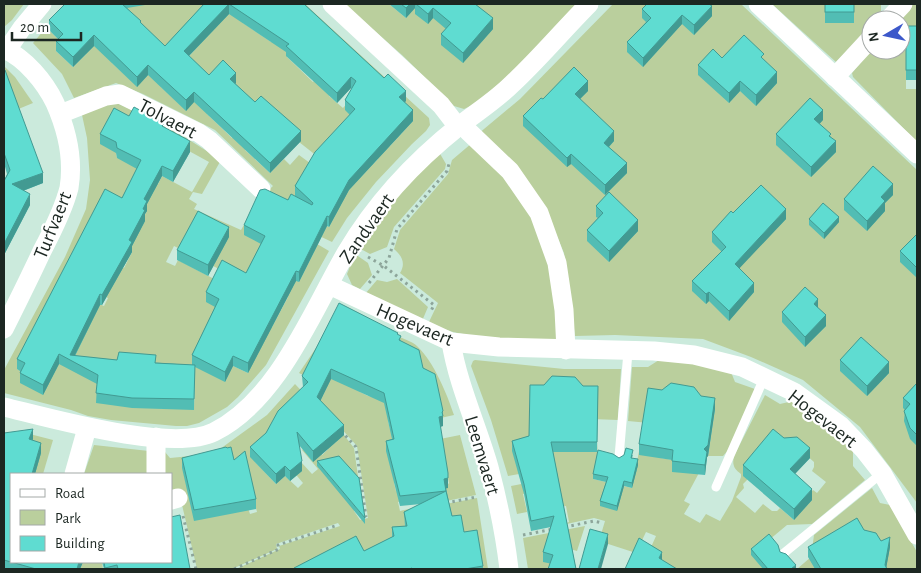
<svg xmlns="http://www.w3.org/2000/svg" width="921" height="573" font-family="'Alegreya Sans',sans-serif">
<rect width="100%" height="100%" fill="#cbeadc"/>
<g fill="#bacf9d" fill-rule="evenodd">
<path d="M4,4H24L12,20L4,27Z"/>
<path d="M66,4H75L49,30L63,44L56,51L73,67L86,54L80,48L94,33L101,39L125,15L121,8L128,4H204L224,13L228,6L247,15L243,23L271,42L277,36L292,50L287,57L313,82L319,75L334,89L329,96L343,108L358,91L352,85L364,70L336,44L323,58L309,45L322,31L294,5L280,19L262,7L263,4H305L429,118L430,125L426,131L412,144L376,182L347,218L332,242L311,232L317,221L329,227L345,196L314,181L306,195L298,191L285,218L269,209L272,202L261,197L273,186L215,130L143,94L116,83L74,98L62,74L33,43ZM135,25L141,31L135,37L148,49L152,44L165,56L137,86L112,63L134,39L128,33ZM192,27L208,35L184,62L209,85L186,110L161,87L182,63L170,51ZM222,71L235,83L230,89L254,112L261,106L274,118L268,125L280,136L288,129L300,140L299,142L327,164L317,179L309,173L314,166L299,155L290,165L284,159L270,173L245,150L264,129L251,116L232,138L207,114L229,90L216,78ZM388,85L405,101L399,107L413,121L390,146L375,133L369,139L372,142L367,148L378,159L354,184L329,161L340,148L335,141L358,117L364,122L387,97L382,92Z"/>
<path d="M344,4H389L406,18L418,4H578L518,67L477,103L464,109L454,106L402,55Z"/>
<path d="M613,4H741L917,170V503L860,427L803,380L751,357L703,339L615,335L575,336L564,253L551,222L478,134L520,99Z"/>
<path d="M772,4H825L826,23H854L851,4H881V17L878,20H871V27L836,62Z"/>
<path d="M913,4H917V36H906V89H917V142L853,77L852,73L871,50H901V20H898Z"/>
<path d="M4,66L15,77L33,103L16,110L4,81Z"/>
<path d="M108,103L119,104L175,131L221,160L202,194L193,192L189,199L197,204L194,209L241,230L253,209L299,282L314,252L297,243L302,235L329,251L266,365L238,397L227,407L199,423L187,426H176L111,420L88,416L71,410L4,393V370L65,257L86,209L90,180L87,138L82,115ZM178,145L209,162L192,192L162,176L158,184L133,156L117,158L116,153ZM147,211L125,249L132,252L124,268L111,262L96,292L108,298L104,306L99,304L64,355L25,373L17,369ZM228,237L213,266L221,270L216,280L178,260L175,266L166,262L174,246L182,250ZM288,297L272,327L242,312L248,373L231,365L229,374L225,382L219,309ZM195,375L194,409H160Z"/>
<path d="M472,143L521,196L550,254L562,343L488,339L453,332L428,324L438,303L400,273C406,263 402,256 394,249L400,230L448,174L452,160Z"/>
<path d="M439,152L446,164L445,169L394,227L387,247L370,254L359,248C378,211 409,181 439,152Z"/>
<path d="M355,254L368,263L372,275L360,289L352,285L347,274Z"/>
<path d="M397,279L428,307L422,321L365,294L377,280L387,282Z"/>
<path d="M339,314L360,392L368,396L389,399L388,421L390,429L407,425L394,483L396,491L415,498L398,502L400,511L430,504V507L477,498L488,569L396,554L311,569H236L280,549L279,546L340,526L338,523L276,544L277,549L232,569H197L179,492L171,493V474H161L165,452L170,458L201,455L248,508L250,514L257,512L244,460L232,462L220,449L267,415L295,384L310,400L255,462L276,484L285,476L298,488L303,483L292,470L301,462L312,474L318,469L302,450L310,442L322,455L328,449L317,436L344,435L354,448L359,483L354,511L360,520L368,518L357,446L319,404L327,387L299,373Z"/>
<path d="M396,335C403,339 412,341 417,346C434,362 447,394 454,415L436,419Z"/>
<path d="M475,360L564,369H621L618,420L592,419L530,395L529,408L538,409L552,452H574L579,448L597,443L598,456L593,479L632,488L640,446L661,458L673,460L695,454L708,456L715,409L649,423L628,421L632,367H648L659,360L687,362L731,372L735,382L755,389L731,447L723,456H708L684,501L690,504L684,514L700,523L706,514L720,521L732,501L741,477V474C734,469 732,465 734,456L765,395L780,404L793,401L833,430L853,451V466L865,480L812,524L787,525L769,540L763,569H659L648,554L656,536L646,532L636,553L599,541L605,521L594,518L562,525L569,522L566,506L559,507L519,474L508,476L491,420L471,366L473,361ZM797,447L814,462V467L812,471L826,482L817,493L813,490L806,498L794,520L780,508L777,511H772L763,504L755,513L736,497L744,488L743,484L748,479Z"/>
<path d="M26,433L53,440L43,474H35Z"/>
<path d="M460,435L476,495L446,501L444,489L449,483L440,439Z"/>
<path d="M94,445L149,451L147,474H84Z"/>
<path d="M537,481L539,491L523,494L527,512L517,514L511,486Z"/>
<path d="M872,488L880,503L890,505L917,552V569H797L811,557L814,535Z"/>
<path d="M585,526L577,551L549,543L553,565L551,569H528L523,538Z"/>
<path d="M83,562H102L103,569H80Z"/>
</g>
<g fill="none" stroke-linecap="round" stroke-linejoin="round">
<g stroke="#8da59a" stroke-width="3" stroke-dasharray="2.5 4" stroke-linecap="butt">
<path d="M368,257L384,266L434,305L431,311"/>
<path d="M369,283L389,258L397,229L447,171L449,164"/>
<path d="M341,431L356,447L366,517"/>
<path d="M446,503L476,497"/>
<path d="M183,516L196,569"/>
<path d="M565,527L594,521L602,523"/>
<path d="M523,535L554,529"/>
<path d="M234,569L279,549L278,545L338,525"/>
</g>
<g stroke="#fff" stroke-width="9">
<path d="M619,457L628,352"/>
<path d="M716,487L764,378"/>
<path d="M784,553L882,473"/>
</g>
<g stroke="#fff" stroke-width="19">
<path d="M332,4L441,105L458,127"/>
<path d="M758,4L917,154"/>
<path d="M888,20L903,4"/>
<path d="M4,49C25,58 45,82 55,103C67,130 74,158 69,188C64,208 52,232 42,251C30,277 17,303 4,329"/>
<path d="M7,50L22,28L42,4"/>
<path d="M835,77L871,38"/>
<path d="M60,114L106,96L120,94L199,133L209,140L261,189"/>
<path d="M468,131L510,171L539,213L557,263L564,310L566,350"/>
<path d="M329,285L451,342L499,347L654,351L694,355L742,367L794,392L841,426L864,450L882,473L917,535"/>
<path d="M451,342C458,385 477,425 489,467C498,501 505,535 509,569"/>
<path d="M4,407C50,418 172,453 214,432C278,400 312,312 346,253C375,204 415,161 459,126C477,112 496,100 512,84C539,59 563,30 589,4"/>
<path d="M74,474L87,428"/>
<path d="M156,474V437"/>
<path d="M171,500L178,498"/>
</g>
</g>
<g fill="#52bdb4">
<path d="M65,4H151L127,8L141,24L165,46L204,4H304L406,101L405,102L413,121L349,190L329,227L327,226L299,282L296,281L248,373L233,366L225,382L195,367L194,410L132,408L96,403L97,384L59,364L43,395L20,383V371L17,369V359L122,198L137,169L117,158L116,153L100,144V134L129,116L164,127L190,152L173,182L162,176L147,204V211L145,214V221L132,246V252L102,305H100L75,356L117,360L192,365V355L215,307L206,302V292L246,273L261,244L244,235V225L288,200L295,196V186L350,115L345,110V100L352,88H351L337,103L286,56V52L229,14L189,56L209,75L236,83L235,84L255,102L301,141L270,173L194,102L186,111L148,75L137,87L94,46L73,67L56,51V41L58,39L49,30V20Z"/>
<path d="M389,4H476L493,29L463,63L441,45V34L446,29L433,18L428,24L415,14V8L406,18Z"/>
<rect x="825" y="4" width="29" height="19"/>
<path d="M642,9L712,16L694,35L682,24L643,67L627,52V42L646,22L642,18Z"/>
<rect x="906" y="26" width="11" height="54"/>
<path d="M722,58L764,60L777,83L756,106L740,91L729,103L698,75V65Z"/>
<path d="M4,71L43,183L23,191L30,205L4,255V181L7,174L4,163Z"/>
<path d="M588,91L580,99L614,141L609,147L627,173L605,195L571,164L567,167L523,126V116L543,99Z"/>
<path d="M823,120L819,124L831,137L836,152L811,177L776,145V134Z"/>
<path d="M893,195L885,203V211L867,231L844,210V199Z"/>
<path d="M596,206L638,231L609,262L587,241V230L598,218L596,217Z"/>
<path d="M733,213L786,219L739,268L754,292L729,321L709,301L706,304L692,291V281L722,252L712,242V232Z"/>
<path d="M809,219L839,222L824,239L809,225Z"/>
<path d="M917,234V278L900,262V251Z"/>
<path d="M229,237L208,276L177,260V250Z"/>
<path d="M818,308L826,326L805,347L782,322V312Z"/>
<path d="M398,335L401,341L423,368L443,411V426L440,427L448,488H446L452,516L464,532L483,566V569H294V568L364,551L392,537V527L405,526L404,512L421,504L400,506L386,451V441L392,439L384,403L331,379L320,401L344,435L313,462L299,445L302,471L290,481L285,476L276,484L250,457V447L266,433L303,387L302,376Z"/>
<path d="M840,360L889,373L867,396L840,371Z"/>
<path d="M917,383V446L910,439L904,421L905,410L903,408V398Z"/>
<path d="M583,386H598L597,452H553L576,569L543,562V552L551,527L531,531L524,494L512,451V441L529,436Z"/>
<path d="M701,396L715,409L708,456L707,457L705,475L672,472V460L639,455V444Z"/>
<path d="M4,433L33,439L32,440L41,453L35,474H11V562H83L80,569H4Z"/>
<path d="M633,455L632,458L638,465L632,488L624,486L617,511L600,506V501L606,482L593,479V474L619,458Z"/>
<path d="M182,458L234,460L256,499V509L194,521L182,468Z"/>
<path d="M810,458L795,474L812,500L794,520L743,476V465Z"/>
<path d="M317,461L365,518V524L317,466Z"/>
<path d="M864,530L890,547L886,568L887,569H815L808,557V547Z"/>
<path d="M751,549L780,552L796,569H763L751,555Z"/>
<path d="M102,562H171L190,569H104Z"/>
</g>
<g fill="#429a92">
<path d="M229,4V14L184,61V51Z"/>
<path d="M410,4H415V8L406,18V8Z"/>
<path d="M712,6V16L694,35V25Z"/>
<path d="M433,8V18L428,24V14Z"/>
<path d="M682,15V24L643,67V58Z"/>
<path d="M493,18V29L463,63V53Z"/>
<path d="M94,35V46L73,67V57Z"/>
<path d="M148,65V75L137,87V77Z"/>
<path d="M777,72V83L756,106V95Z"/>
<path d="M236,73V83L230,89V79Z"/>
<path d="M351,77V88L337,103V93Z"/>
<path d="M588,81V91L575,104V94Z"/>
<path d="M740,81V91L729,103V93Z"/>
<path d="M406,91V101L399,107V97Z"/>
<path d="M194,92V102L186,111V100Z"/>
<path d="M413,110V121L349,190L329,227V217L349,180Z"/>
<path d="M823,110V120L814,130V119Z"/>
<path d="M301,131V141L270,173V163Z"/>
<path d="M614,131V141L604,152V143Z"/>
<path d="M190,141V152L173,182V171Z"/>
<path d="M836,141V152L811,177V167Z"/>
<path d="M571,154V164L567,167V158Z"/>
<path d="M627,163V173L605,195V185Z"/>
<path d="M162,166V176L147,204V211L145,214V221L132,246V252L102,305V295L129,240L143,209L144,199Z"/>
<path d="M43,173V183L12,195V184Z"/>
<path d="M893,184V195L885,203V211L867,231V221L881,197Z"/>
<path d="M30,194V205L4,255V244Z"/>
<path d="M786,209V219L735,273V264Z"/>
<path d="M327,216V226L299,282V272Z"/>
<path d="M839,217V222L824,239V233Z"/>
<path d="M638,220V231L609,262V251Z"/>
<path d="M229,227V237L208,276V265Z"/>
<path d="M296,271V281L248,373V363Z"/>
<path d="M754,283V292L729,321V311Z"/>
<path d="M709,292V301L706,304V294Z"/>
<path d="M100,294V305L72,361L70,355Z"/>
<path d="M818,299V309L814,304Z"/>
<path d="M826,315V326L805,347V337Z"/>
<path d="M59,354V364L43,395V385Z"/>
<path d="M233,356V366L225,382V372Z"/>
<path d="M889,362V373L867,396V386Z"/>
<path d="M331,369V379L317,408V397Z"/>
<path d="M715,398V409L708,456L707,457L705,475L704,449Z"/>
<path d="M443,416V426L439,427V417Z"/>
<path d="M344,425V435L313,462V451Z"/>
<path d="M33,429V439L29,449V439Z"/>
<path d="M41,443V453L35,474H32Z"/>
<path d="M810,448V458L790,479V469Z"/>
<path d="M638,459V465L632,488V483Z"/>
<path d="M302,461V471L290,481V471Z"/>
<path d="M285,466V476L276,484V474Z"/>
<path d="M448,478V488L444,489V479Z"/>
<path d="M624,481V486L617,511V506Z"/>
<path d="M812,489V500L794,520V509Z"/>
<path d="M608,534V544L601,569H598Z"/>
<path d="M890,537V547L886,569L885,565Z"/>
<path d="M662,552V562L659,558Z"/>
<path d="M79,562H83L80,569H77Z"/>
<path d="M796,565V569H791Z"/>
</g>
<g fill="#5fdcd1" stroke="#429a92">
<path d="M65,4H122L141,21L140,22L165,46L204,4H229L184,51L209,75L223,60L236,73L230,79L255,102L261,96L301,131L270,163L194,92L186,100L148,65L137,77L94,35L73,57L56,41L63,34L49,20Z"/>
<path d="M229,4H304L384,78L388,74L406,91L399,97L413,110L349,180L329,217L327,216L299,272L296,271L248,363L233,356L225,372L192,355L219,299L206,292L222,260L246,273L265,236L244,225L260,190L265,189L288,200L291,194L312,205L313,203L295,186L315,152L355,109L345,100L356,81L351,77L337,93L286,46L289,44Z"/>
<path d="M401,4H410L406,8Z"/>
<path d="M416,4H475L493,18L463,53L441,34L451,23L433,8L428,14Z"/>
<path d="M647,4H709L712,6L694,25L682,15L643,58L627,42L651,18L642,9Z"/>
<rect x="825" y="4" width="29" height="8"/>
<rect x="906" y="26" width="11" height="44"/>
<path d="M744,35L764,54L761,57L777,72L756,95L740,81L729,93L698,65L713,49L722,58Z"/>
<path d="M574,67L588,81L575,94L614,131L604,143L627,163L605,185L571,154L567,158L523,116L541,98L543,99Z"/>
<path d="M5,70L43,173L12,184L30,194L4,244V181L10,170L4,153V71Z"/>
<path d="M810,98L823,110L814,119L831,134L829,136L836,141L811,167L776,134Z"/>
<path d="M134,107L164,123L162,126L190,141L173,171L162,166L144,199L147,201L143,209L145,210L129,240L132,242L102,295L100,294L70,355L117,360L119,352L156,355L155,363L195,365L194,399L132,398L96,393L98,375L59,354L43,385L20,373L25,363L17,359L105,189L122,198L141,160L117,148L116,142L100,134L114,108L129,116Z"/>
<path d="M873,166L893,184L881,197L885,201L867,221L844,199Z"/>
<path d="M761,185L786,209L735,264L754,283L729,311L709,292L706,294L692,281L726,247L712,232L731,211L733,213Z"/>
<path d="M609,192L638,220L609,251L587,230L603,213L596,206Z"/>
<path d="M823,203L839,217L824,233L809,219Z"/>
<path d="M198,211L229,227L208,265L177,250Z"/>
<path d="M917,234V268L900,251Z"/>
<path d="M805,287L818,299L814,304L826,315L805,337L782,312Z"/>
<path d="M339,303L398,333L397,334L401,336L399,340L419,350L423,368L435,374L443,411L442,412L443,416L439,417L448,473V478L444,479L446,491L400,496L386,441L394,439L384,393L331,369L317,397L344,425L313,451L297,432L302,461L290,471L285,466L276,474L250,447L266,433L278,411L308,382L302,376Z"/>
<path d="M861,337L889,362L867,386L840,360Z"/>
<path d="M552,376L575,377L583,386H598L597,442H551L576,569H548L553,555L543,552L554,516L531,521L524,484L512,441L529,436L530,385H544Z"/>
<path d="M671,383L694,387L701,396L715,398L708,445L704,449L707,452L705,465L672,461L673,450L639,444L648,388L662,390Z"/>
<path d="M917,383V435L910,428L904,411L910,404L903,398Z"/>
<path d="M33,429L29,439L41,443L32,474H11V562H79L77,569H36L4,560V433Z"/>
<path d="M773,429L784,438L797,437L810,448L790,469L812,489L794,509L743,465Z"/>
<path d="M226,447L227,448L231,447L234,460L245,451L256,499L194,510L182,458Z"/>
<path d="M626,448L633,450L631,458L638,459L632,483L624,481L617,506L600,501L608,477L593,474L598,450L613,454L619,458L624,455Z"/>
<path d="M339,456L359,478L365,518L317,461Z"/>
<path d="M446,491L452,516L461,515L464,532L477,530L483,566L465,569H412V568L409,569H294V568L356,536L364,551L394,536L392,527L407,526L404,512Z"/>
<path d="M180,515L190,569H118L117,565L105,568L104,562H171V517Z"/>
<path d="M857,518L864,530L876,533L881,541L890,537L885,565L887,569H821L808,547Z"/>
<path d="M590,529L608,534L598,569H579Z"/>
<path d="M769,534L778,545L780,552L786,554L796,565L791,569H768L751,549Z"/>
<path d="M639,538L662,552L659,558L677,569H625Z"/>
</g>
<g text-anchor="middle" stroke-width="4.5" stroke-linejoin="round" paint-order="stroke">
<g font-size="20" fill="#1c2722" stroke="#fff">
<text transform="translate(168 118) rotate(28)" y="7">Tolvaert</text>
<text transform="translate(52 225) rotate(-68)" y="7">Turfvaert</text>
<text transform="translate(366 228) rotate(-55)" y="7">Zandvaert</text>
<text transform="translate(415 324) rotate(23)" y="7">Hogevaert</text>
<text transform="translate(823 418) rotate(38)" y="7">Hogevaert</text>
<text transform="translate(483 455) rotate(73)" y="7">Leemvaert</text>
</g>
</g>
<rect width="921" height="573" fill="none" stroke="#1c2722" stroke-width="10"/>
<rect x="10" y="473" width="162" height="90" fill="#ffffff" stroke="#a4a9a7"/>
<rect x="20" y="489" width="25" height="8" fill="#ffffff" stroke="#a4a9a7"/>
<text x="55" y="498" font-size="15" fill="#1c2722">Road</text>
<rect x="20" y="510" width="25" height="15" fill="#bacf9d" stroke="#a4a9a7"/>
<text x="55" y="523" font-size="15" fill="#1c2722">Park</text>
<rect x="20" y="536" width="25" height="15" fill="#5fdcd1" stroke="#a4a9a7"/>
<text x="55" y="548" font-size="15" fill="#1c2722">Building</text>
<g transform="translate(886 35) rotate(261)"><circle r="24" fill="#ffffff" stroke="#a4a9a7"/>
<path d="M0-4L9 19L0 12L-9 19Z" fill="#3c58ca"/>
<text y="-8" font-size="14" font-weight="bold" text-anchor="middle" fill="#1c2722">N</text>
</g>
<path d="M12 32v8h69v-8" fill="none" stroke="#1c2722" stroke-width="2.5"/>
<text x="20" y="32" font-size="15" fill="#1c2722" stroke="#ffffff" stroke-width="4" paint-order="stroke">20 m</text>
</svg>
